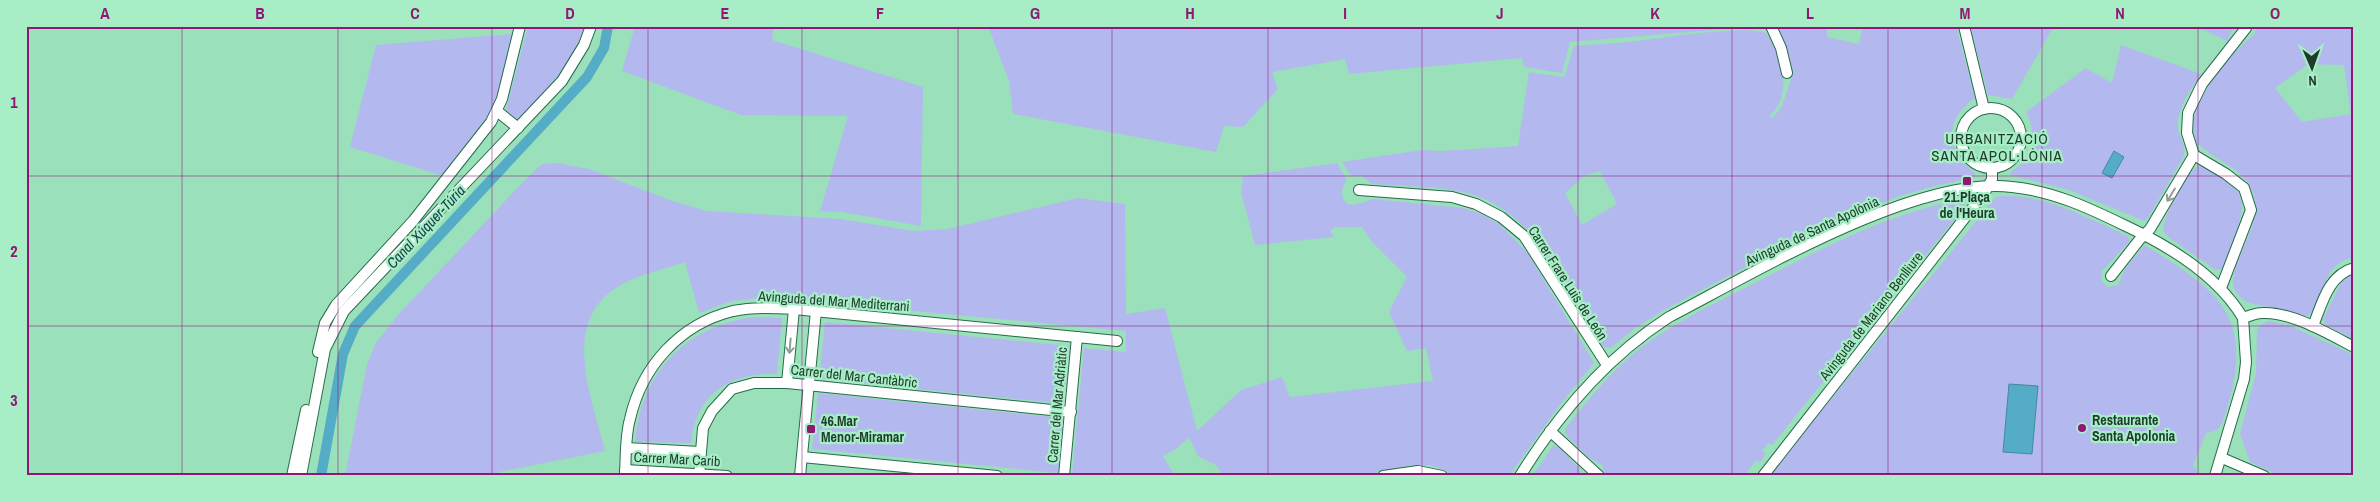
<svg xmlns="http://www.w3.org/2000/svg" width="2380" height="502" font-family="'Archivo Narrow',sans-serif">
<rect width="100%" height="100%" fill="#9ae0ba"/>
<g fill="#b3b9ef" fill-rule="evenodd">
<path d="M528,26H586C572,64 544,96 515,123L505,114Z"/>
<path d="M635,26H774L772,40L923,87L921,226L842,212L820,211L848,116L741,115L622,71Z"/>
<path d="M988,26H1761L1570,42L1562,73L1524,67L1522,58L1349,74L1345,59L1272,72L1278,89L1243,127L1224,126L1216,152L1013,114L1009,81Z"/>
<path d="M1777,26H1827V37L1859,44L1863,26H1956L1975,98C1943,121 1945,149 1975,173V177L1935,186L1899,196L1811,233L1669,307L1635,328L1611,348L1602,346C1569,292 1535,209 1467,193C1436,186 1403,186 1372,184L1362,176H1351L1342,162L1422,150L1441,151L1518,146L1529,72L1564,77L1574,46C1594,44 1615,44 1635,41C1657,39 1752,23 1767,34C1782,60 1794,94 1769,116L1773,118L1782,106L1792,76ZM1600,171L1617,204L1582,225L1565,193L1584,176Z"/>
<path d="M1970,26H2054L2012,99L1988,95Z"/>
<path d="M2196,26H2234L2227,41Z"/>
<path d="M2256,26H2354V258C2321,261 2326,301 2308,316C2296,317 2280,309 2268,307C2261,305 2252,305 2246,301C2238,297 2232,288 2233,280C2236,250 2263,225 2253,193C2246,169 2213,160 2197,143C2175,118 2234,48 2255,34ZM2308,64L2344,65L2351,114L2302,122L2275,88Z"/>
<path d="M512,34C508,71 500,104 476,134C465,148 452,161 443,176L350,147L376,45Z"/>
<path d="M2121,45L2201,74C2191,90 2173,113 2179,133C2181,141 2186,147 2184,156L2148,218L2144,221L2069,190L2010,175C2011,169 2017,169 2021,164C2035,150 2035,129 2026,112L2086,68L2112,83Z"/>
<path d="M557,163L589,169L672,201L707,211L840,219L914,231L947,229L1078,198L1125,204L1126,314L1165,308L1197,431L1241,390L1282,377L1290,397L1433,381L1426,348L1407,351L1389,312L1407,277L1371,241L1362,227H1335L1330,231L1334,237L1255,245L1241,192L1243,176L1337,163C1339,167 1346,176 1346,181C1345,184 1342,188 1342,192C1343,213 1363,202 1373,199L1463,208L1482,214L1499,224L1527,252L1594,363L1559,406L1509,476H1459L1430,465H1413L1359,476H1223L1216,465L1199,457L1189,438L1176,449L1163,456L1175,476L1072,474L1084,348L1126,352V331L766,297L732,301L699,313L685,262C661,270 634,275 613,290C561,326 593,402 605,451L499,472V476H345L367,364L376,343L398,315L522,183L542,164Z"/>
<path d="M2198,166H2202C2214,173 2228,180 2237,191C2251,208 2229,251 2223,269L2216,270L2167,236L2163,230C2163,217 2187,172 2198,166Z"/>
<path d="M1996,197C2038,190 2092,220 2128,236L2130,241L2101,272L2102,281L2108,287L2118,285L2125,269L2144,246H2146C2218,290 2254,316 2228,405C2224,418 2222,433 2206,433L2193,465L2200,476H1770L1799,438Z"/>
<path d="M1960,200L1965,204L1964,208L1772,445L1768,443L1762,451L1766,454L1761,461H1755L1745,476H1605L1602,465L1588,457L1565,434V429C1585,404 1606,377 1631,356C1665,327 1707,307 1747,287C1815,252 1885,214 1960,200Z"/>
<path d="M2354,272V339L2326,325L2323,319L2343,279Z"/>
<path d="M754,317L782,318L777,374C730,372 696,394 691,443L635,442C641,372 686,326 754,317Z"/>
<path d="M2269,321L2291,326L2354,355V476H2281L2250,462L2240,434L2256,373L2257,330L2262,324Z"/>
<path d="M825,322L1070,346L1064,404L819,379Z"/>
<path d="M818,393L1063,418L1058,473L812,449Z"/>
<path d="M1553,446L1558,447L1579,468L1583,476H1532Z"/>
</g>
<g fill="#54acc6" stroke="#448a98">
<path d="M2114,151L2124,157L2112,178L2102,173Z"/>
<path d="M2009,384L2038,386L2032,454L2003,452Z"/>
</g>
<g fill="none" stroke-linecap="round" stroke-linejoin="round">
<path stroke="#54acc6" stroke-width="10" d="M321,476L343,354L355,326L587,77L604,48L608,26"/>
<defs>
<g id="street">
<path d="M1771,26L1781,48L1787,73"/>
<path d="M1964,26L1984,109"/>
<circle cx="1991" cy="138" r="30"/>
<path d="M497,111L518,128"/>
<path d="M1359,190L1452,197L1476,204L1501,217L1524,236L1607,365"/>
<path d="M2111,276L2140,239L2150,229L2194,155"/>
<path d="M2221,288L2251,210L2244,188L2226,174L2194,155L2187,133L2188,113L2202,84L2246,28"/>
<path d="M2313,326C2322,304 2328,275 2354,268"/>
<path d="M318,352L325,323L336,305L413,221L491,122L502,99L520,26"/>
<path d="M787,383L794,309"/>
<path d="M1550,431L1599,476"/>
<path d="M626,448L700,452"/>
<path d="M802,457L997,476"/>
<path d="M2222,458L2264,476"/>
<path d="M625,470L727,476"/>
<path d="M292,476L306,410"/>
<path d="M301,476L325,349L344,311L562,81L584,45L591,26"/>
<path d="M625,476C626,457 625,437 630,419C642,366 680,324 733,311C753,307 774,308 794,309L1117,341"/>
<path d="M699,476L703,428L712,411L732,389L754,383H787L1071,412"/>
<path d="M800,476L816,311"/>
<path d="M1064,476L1077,337"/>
<path d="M1383,476L1418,471L1442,476"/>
<path d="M1520,476C1559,413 1607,357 1669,317C1754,273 1917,175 2012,187C2053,191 2089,208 2126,226C2169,246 2218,276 2243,318C2249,316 2256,313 2262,313C2290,311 2329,334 2354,347"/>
<path d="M1763,476L1985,192L1992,179V168"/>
<path d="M2215,476L2244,379L2246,362L2243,318"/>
</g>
</defs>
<use href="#street" stroke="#256c4b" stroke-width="12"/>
<use href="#street" stroke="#fff" stroke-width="10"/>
</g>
<defs><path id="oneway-shaft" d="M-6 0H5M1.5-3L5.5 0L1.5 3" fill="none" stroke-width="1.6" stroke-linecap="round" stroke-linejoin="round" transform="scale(1.25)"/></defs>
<g stroke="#8f9d96">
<use href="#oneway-shaft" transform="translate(2171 195) rotate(121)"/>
<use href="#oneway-shaft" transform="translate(790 346) rotate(95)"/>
</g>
<path fill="none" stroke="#901775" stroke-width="1" stroke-opacity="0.55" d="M182,26V476M338,26V476M492,26V476M648,26V476M802,26V476M958,26V476M1112,26V476M1268,26V476M1422,26V476M1578,26V476M1732,26V476M1888,26V476M2042,26V476M2198,26V476M26,176H2354M26,326H2354"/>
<g fill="#901775" stroke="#a7eec6" stroke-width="2">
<rect x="1962" y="176" width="10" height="10" rx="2.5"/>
<circle cx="2082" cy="428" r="5"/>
<rect x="806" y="424" width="10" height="10" rx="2.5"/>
</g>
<g text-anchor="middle" stroke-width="4.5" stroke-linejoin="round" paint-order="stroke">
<g font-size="14" font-weight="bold" fill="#1f3b2c" stroke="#a7eec6" text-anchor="start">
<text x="1967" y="202" text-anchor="middle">21.Plaça<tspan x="1967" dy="16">de l'Heura</tspan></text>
<text x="2092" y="425">Restaurante<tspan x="2092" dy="16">Santa Apolonia</tspan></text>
<text x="821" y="426">46.Mar<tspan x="821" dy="16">Menor-Miramar</tspan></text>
</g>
<g font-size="14" fill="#1f3b2c" stroke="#a7eec6">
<text transform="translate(1812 231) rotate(-25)" y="5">Avinguda de Santa Apolònia</text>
<text transform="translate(1568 283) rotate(57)" y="5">Carrer Frare Luis de León</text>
<text transform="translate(834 301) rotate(4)" y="5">Avinguda del Mar Mediterrani</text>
<text transform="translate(1871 316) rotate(-52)" y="5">Avinguda de Mariano Benlliure</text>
<text transform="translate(854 376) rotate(6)" y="5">Carrer del Mar Cantàbric</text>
<text transform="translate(1057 405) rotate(-85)" y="5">Carrer del Mar Adriàtic</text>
<text transform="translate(677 459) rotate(3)" y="5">Carrer Mar Carib</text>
</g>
<g font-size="15" letter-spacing="1" fill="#1f3b2c" stroke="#a7eec6">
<text x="1997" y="144">URBANITZACIÓ<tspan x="1997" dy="17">SANTA APOL·LÒNIA</tspan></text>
</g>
<g font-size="15" font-style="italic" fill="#18404b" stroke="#a7eec6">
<text transform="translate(426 227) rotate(-47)" y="5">Canal Xúquer-Túria</text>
</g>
</g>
<rect width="2380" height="502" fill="none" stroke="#a7eec6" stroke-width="55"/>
<g transform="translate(2312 68) rotate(178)" stroke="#a7eec6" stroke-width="4" paint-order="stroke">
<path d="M0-4L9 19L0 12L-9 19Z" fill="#1f3b2c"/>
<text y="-8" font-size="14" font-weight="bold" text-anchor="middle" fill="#1f3b2c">N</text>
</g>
<rect x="28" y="28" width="2324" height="446" fill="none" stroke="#901775" stroke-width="2"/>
<g font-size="16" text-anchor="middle" font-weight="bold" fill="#901775">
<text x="105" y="19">A</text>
<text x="260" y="19">B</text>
<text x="415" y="19">C</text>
<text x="570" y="19">D</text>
<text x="725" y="19">E</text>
<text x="880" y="19">F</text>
<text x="1035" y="19">G</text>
<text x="1190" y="19">H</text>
<text x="1345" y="19">I</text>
<text x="1500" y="19">J</text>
<text x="1655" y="19">K</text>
<text x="1810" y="19">L</text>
<text x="1965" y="19">M</text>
<text x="2120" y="19">N</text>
<text x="2275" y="19">O</text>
<text x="14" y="108">1</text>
<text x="14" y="257">2</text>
<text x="14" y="406">3</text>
</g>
</svg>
